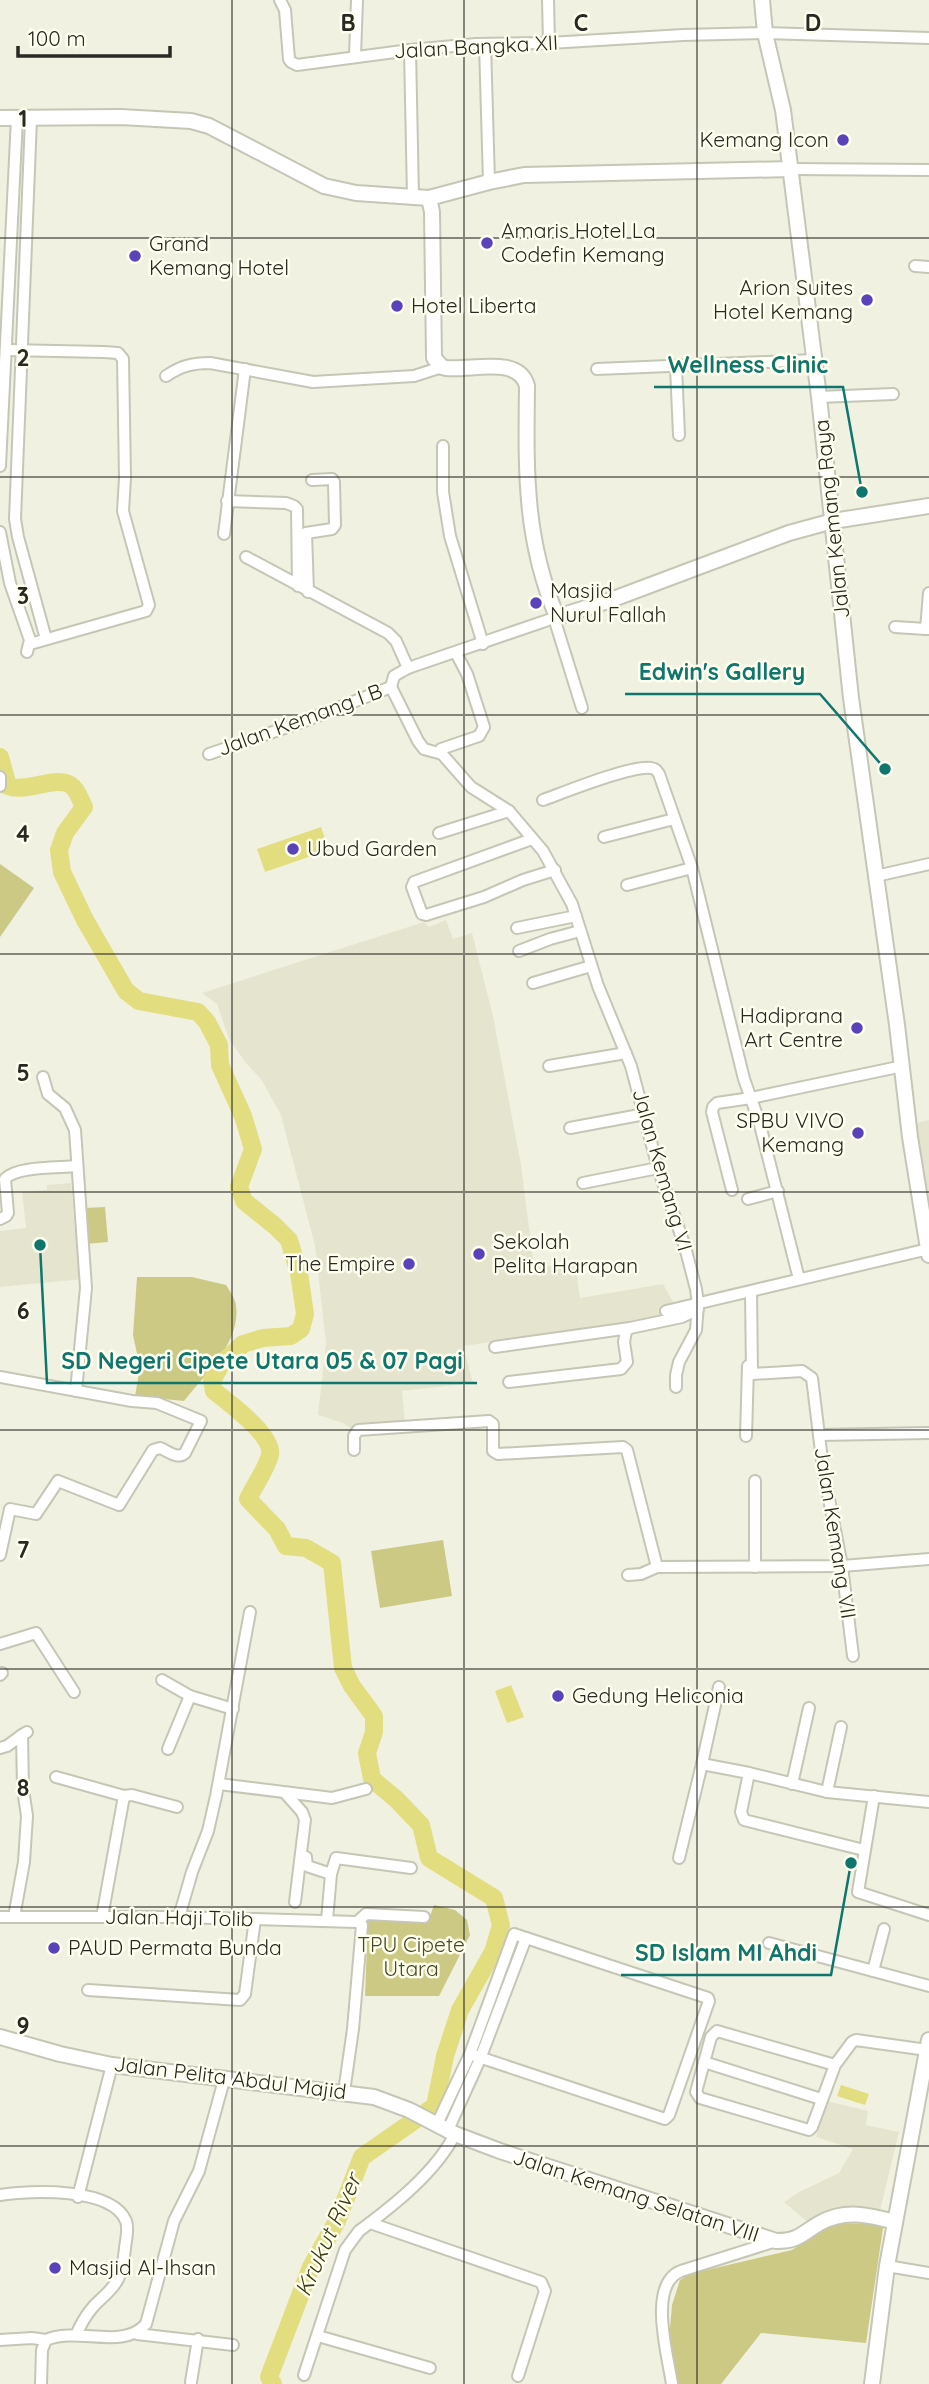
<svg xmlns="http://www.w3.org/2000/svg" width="929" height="2384" font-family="Quicksand,sans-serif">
<rect width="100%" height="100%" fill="#f1f1e2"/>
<g fill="#e5e5cf">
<path d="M446,920L453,939L472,933L493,1016L521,1165L534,1267L575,1263L580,1298L663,1284L681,1316L463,1346L473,1383L402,1391L405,1423L352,1429L343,1423L318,1415L326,1343L315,1246L281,1115L261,1079L245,1062L229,1039L217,1004L202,993L424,922L429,927Z"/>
<path d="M929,1120V1224L912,1124Z"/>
<path d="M71,1183L75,1231H79L84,1279L0,1287V1231L26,1228L22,1192L47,1190V1185Z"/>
<path d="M827,2101L868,2111L866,2125L899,2132L880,2211H851L811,2225L784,2202L799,2192L839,2173L853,2149L816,2137Z"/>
</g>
<g fill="#cbc984">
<path d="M0,864L34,888L0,937Z"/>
<path d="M105,1207L108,1242L86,1244L84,1208Z"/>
<path d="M137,1277H192L226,1285C230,1291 235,1299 236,1305C241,1343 205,1374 184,1401L135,1396L140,1368L133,1335Z"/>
<path d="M443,1540L452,1596L380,1608L371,1551Z"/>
<path d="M434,1905L455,1910L467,1920L470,1935L439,1996H365L368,1919H429Z"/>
<path d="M838,2223L876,2224L883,2228L866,2343L761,2333L721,2384H679L669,2340L672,2305L680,2280L690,2274L792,2250L822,2230Z"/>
</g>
<g fill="#e2de7f">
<path d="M321,827L329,850L265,872L257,849Z"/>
<path d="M511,1685L524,1717L507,1723L495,1691Z"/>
<path d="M841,2085L869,2094L865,2105L837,2096Z"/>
</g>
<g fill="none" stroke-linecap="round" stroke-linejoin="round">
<path stroke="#e2de7f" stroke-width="18" d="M0,757L8,786C27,794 59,773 73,787C78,792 81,801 84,807L65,833L59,850L62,872L85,920L126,991L139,1001L198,1012L207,1022L219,1045L220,1065L243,1116L253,1149L239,1187L244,1201L275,1226L289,1240L299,1273L305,1314L301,1329L291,1336L263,1338L243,1344L221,1364L212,1381L214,1391C228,1402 274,1436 270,1455C266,1470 254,1486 248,1499L277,1529L286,1546L306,1548L332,1563L343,1668L352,1686L374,1716V1732L367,1753L372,1779L396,1799L421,1825L429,1858L494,1898L501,1925L493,1952L460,2010L445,2056L435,2106L362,2157L337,2221L311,2267L269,2377L273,2384"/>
<defs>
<g id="street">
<path d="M280,0L285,10L289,59L291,62L297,65L410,50L476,44L549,43L683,35L765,33L929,38"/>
<path d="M548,0L549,43"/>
<path d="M485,44L489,182"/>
<path d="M410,50L413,197"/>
<path d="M355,56L357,0"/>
<path d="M31,119L15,519L18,537L46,639"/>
<path d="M791,169L929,170"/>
<path d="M915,266L929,267"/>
<path d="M7,350L104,352L118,353L123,359L125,478L123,511L149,605L146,611L30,644"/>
<path d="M676,367L679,435"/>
<path d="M597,369L814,360"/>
<path d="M166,376C181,366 192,363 210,363L313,382L414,376L442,367"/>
<path d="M819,397L893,394"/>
<path d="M443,446V492L450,536L483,644"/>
<path d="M0,466L17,118"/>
<path d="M227,501L286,503L294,506L297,509L298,586"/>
<path d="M0,532L10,583L30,640L27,652"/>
<path d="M224,534L245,369"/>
<path d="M246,557L388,633L396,641L408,668"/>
<path d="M308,592L306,533L332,529L335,525L334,482L332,479L312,480"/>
<path d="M929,593L926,629H929"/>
<path d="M554,618L582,708"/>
<path d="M895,627L926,629"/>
<path d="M391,687L418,741L424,749L442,754L471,787L509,811L543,851L572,904L598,986L631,1066L658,1168L685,1247L696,1289L698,1304L696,1330L679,1362L676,1375V1387"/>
<path d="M391,687L394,676L408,668L557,617"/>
<path d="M441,749L479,736L484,727L467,674L456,653"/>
<path d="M209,754L302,722L391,687"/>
<path d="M0,777V786"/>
<path d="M543,800C565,792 631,765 651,768C656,769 656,770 659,774L692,868L744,1079L759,1121L799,1279"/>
<path d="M439,833L509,811"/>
<path d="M604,837L674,819"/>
<path d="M532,839L414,882L412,887L422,914L426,915L484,897L523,880L555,870"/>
<path d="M876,876L929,864"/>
<path d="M627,885L692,868"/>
<path d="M517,928L576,916"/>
<path d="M519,951L550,939L580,931"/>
<path d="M533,983L591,966"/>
<path d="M549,1066L626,1053"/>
<path d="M43,1077L48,1094L65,1108L75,1130L86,1288L76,1391"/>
<path d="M570,1128L645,1114"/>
<path d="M583,1183L658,1168"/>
<path d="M732,1190L712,1112L713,1107L717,1103L751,1098L903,1066"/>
<path d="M748,1199L778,1191"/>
<path d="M0,1219L6,1216L8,1213L5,1179C16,1166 59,1168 77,1166"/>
<path d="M751,1292L752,1374L802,1371L812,1378L823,1468L842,1566L853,1656"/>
<path d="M666,1311L928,1249"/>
<path d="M495,1347L630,1328"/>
<path d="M0,1377L132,1401L157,1403L201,1421L185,1453C178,1460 168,1451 160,1448L153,1450L119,1505L58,1481L36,1514L10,1509L0,1555"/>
<path d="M509,1382L621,1369L627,1362L624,1342L626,1331L630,1328L682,1317L698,1309"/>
<path d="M819,1435L929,1433"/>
<path d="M746,1436L748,1366"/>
<path d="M354,1450V1436L358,1430L489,1421L493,1424V1451L498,1454L623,1447L627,1450L657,1567"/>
<path d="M755,1567V1481"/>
<path d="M628,1575L641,1574L657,1567L842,1566L929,1559"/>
<path d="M0,1644L36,1633L74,1692"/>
<path d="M0,1675L2,1673"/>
<path d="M162,1680L190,1696L233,1709"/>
<path d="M0,1748L7,1746L22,1735"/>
<path d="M168,1749L190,1696"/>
<path d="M702,1764L719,1687"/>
<path d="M749,1773L741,1812L744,1820L864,1850"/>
<path d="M56,1777L124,1796L102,1917"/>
<path d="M219,1784L332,1798L366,1789"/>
<path d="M792,1784L809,1708"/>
<path d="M827,1792L841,1727"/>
<path d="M286,1794L302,1812L305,1820L295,1902"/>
<path d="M124,1796L132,1795L177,1807"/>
<path d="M874,1796L858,1892L929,1915"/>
<path d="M306,1857L307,1866L331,1874"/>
<path d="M679,1858L702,1764L749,1773L827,1792L929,1802"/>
<path d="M0,1917H179L357,1922"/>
<path d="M14,1917L24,1862L27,1816L23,1789L22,1735L27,1732"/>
<path d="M179,1917L192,1872L208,1831L216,1796L250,1612"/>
<path d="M327,1920L331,1874L336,1858L411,1868"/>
<path d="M357,1922L366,1914L424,1917"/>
<path d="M769,1943L929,1986"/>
<path d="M873,1971L884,1929"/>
<path d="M88,1990L240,2000L245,1994L255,1919"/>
<path d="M704,2062L821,2099"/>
<path d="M835,2065L812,2127L809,2130L700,2098L696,2092L711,2037L717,2031L835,2065L852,2042L856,2040L927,2050"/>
<path d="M344,2092L353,2029L362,1925L357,1922"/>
<path d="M437,2124L470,2054L514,1934L708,1998L709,2001L669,2115L665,2119L470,2054"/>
<path d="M448,2130L480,2059L526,1938"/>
<path d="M0,2195C30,2190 112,2187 126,2221C129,2229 126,2239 125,2248C124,2258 123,2270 118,2279C112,2291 101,2298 93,2307C86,2315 80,2326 76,2335"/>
<path d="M78,2197L112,2065"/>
<path d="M370,2223L541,2282L545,2291L518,2376"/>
<path d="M887,2266L929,2273"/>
<path d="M137,2334L233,2345"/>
<path d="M318,2336L430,2368"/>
<path d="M0,2340L32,2338L46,2340"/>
<path d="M304,2375L345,2250L359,2231C393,2206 436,2172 455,2134"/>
<path d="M191,2382L198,2339"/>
<path d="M41,2384L42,2350L46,2340C77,2326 122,2351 146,2324L174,2221L199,2171L224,2080"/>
<path d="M672,2384C668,2356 647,2284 681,2271L776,2241"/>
</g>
<g id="secondary">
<path d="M762,0L765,33L783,110L819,397L851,698L897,1025L910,1137L929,1255"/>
<path d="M0,118L121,117L191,121L209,126L234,139L324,186L356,193L429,198L489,182L524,175L791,169"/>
<path d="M429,198L432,212L434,358L442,367L446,368C471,371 519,355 527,386C526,470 524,538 557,617L608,601L789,533L833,521L929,506"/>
<path d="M0,2037L60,2054L112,2065L374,2097L409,2110L455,2134L500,2151L776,2241C800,2241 802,2233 820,2223C845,2209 869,2215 895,2222"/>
<path d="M872,2384L887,2266L929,2040"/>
</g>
</defs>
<use href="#street" stroke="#c6c6b7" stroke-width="14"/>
<use href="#secondary" stroke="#c6c6b7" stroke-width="18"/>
<use href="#street" stroke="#fff" stroke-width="10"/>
<use href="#secondary" stroke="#fff" stroke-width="14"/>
</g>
<path fill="none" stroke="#292923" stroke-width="2" stroke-opacity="0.55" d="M232,0V2384M464,0V2384M697,0V2384M0,238H929M0,477H929M0,715H929M0,954H929M0,1192H929M0,1430H929M0,1669H929M0,1907H929M0,2146H929"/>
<g fill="#5a42ba" stroke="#ffffef" stroke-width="2.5">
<circle cx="843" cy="140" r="7"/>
<circle cx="487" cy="243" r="7"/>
<circle cx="135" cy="256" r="7"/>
<circle cx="867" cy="300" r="7"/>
<circle cx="397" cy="306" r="7"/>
<circle cx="536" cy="603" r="7"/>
<circle cx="293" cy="849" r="7"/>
<circle cx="857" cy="1028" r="7"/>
<circle cx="858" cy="1133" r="7"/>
<circle cx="479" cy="1254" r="7"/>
<circle cx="409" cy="1264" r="7"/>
<circle cx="558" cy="1696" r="7"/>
<circle cx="54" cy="1948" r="7"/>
<circle cx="55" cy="2268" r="7"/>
</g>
<g text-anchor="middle" stroke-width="5" stroke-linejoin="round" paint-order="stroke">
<g font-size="21" fill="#292923" stroke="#ffffef">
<text transform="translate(476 47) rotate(-3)" y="7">Jalan Bangka XII</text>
<text transform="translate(832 519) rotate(-96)" y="7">Jalan Kemang Raya</text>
<text transform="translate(300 720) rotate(-20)" y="7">Jalan Kemang I B</text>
<text transform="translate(662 1170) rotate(74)" y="7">Jalan Kemang VI</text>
<text transform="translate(835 1533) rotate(81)" y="7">Jalan Kemang VII</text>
<text transform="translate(179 1918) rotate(1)" y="7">Jalan Haji Tolib</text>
<text transform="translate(230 2078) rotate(7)" y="7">Jalan Pelita Abdul Majid</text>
<text transform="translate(636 2196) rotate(18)" y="7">Jalan Kemang Selatan VIII</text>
</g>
<g font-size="21" fill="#292923" stroke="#ffffef" text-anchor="start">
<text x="829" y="147" text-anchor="end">Kemang Icon</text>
<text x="501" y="238">Amaris Hotel La<tspan x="501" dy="24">Codefin Kemang</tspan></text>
<text x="149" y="251">Grand<tspan x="149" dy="24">Kemang Hotel</tspan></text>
<text x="853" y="295" text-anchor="end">Arion Suites<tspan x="853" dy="24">Hotel Kemang</tspan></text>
<text x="411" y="313">Hotel Liberta</text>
<text x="550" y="598">Masjid<tspan x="550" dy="24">Nurul Fallah</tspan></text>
<text x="307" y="856">Ubud Garden</text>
<text x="843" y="1023" text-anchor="end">Hadiprana<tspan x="843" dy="24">Art Centre</tspan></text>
<text x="844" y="1128" text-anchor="end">SPBU VIVO<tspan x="844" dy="24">Kemang</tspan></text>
<text x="493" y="1249">Sekolah<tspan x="493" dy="24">Pelita Harapan</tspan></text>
<text x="395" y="1271" text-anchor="end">The Empire</text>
<text x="572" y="1703">Gedung Heliconia</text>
<text x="68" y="1955">PAUD Permata Bunda</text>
<text x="69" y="2275">Masjid Al-Ihsan</text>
</g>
<g font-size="21" fill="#4a4920" stroke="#ffffef">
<text x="411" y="1952">TPU Cipete<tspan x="411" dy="24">Utara</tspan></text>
</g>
<g font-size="23" font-style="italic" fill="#3d3b13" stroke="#ffffef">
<text transform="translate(328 2235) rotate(-66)" y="8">Krukut River</text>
</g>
</g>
<g font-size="23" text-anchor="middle" font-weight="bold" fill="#292923" stroke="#ffffef" stroke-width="5" stroke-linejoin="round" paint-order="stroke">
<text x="348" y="31">B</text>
<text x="581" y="31">C</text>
<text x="813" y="31">D</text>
<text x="23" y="127">1</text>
<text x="23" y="366">2</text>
<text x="23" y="604">3</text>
<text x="23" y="842">4</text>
<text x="23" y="1081">5</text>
<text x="23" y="1319">6</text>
<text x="23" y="1558">7</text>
<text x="23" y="1796">8</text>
<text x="23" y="2034">9</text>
</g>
<path fill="none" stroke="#0f766e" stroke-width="2.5" d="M862 492L843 387H654M885 769L820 694H625M40 1245L47 1383H477M851 1863L831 1975H621"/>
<g fill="#0f766e" stroke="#ffffef" stroke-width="2.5">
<circle cx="862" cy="492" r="7"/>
<circle cx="885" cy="769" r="7"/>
<circle cx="40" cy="1245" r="7"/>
<circle cx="851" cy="1863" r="7"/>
</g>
<g font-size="23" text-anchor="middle" font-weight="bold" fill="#0f766e" stroke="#ffffef" stroke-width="5" stroke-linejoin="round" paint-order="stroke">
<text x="748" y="373">Wellness Clinic</text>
<text x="722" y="680">Edwin's Gallery</text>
<text x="262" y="1369">SD Negeri Cipete Utara 05 &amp; 07 Pagi</text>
<text x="726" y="1961">SD Islam MI Ahdi</text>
</g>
<path d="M18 46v10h152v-10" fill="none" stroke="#292923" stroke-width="3.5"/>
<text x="28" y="46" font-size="21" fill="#292923" stroke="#ffffef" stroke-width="5" paint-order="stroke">100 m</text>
</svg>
